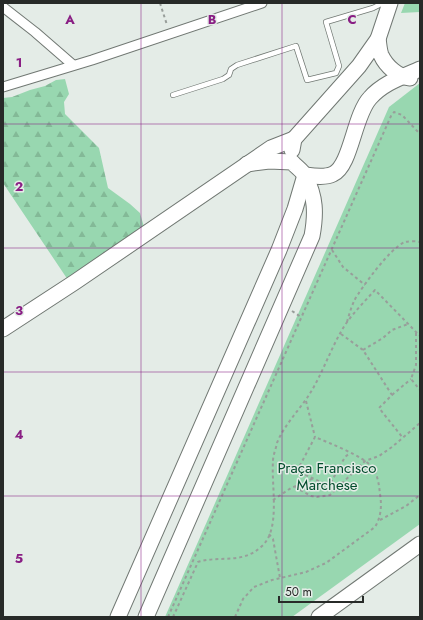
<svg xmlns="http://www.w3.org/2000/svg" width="423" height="620" font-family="Jost,sans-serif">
<defs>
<pattern id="forest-firs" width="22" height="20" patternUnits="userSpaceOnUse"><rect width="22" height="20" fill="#98d7b0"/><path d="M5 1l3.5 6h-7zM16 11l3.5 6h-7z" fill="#83b997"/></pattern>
</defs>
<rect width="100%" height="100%" fill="#e4ece7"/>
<path fill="url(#forest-firs)" d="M65,79L69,94L64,102L65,114L99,148L108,188L130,204L140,213L144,227L68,280L3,183V98L12,97L30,90L45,86L56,80Z"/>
<g fill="#98d7b0">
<path d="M405,3H420V12L401,13Z"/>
<path d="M420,83V524L292,617H165L389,107Z"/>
</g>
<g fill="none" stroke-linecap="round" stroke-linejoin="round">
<defs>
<path id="service" d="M173,95L223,79L229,75L231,69L237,65L296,46L307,80L336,73L339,66L326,22L373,8L383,3"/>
<g id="minor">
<path d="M3,7L35,32L73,65"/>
<path d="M3,87L92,60L262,3"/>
</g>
<g id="primary">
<path d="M378,39C379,44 379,50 381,55C386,66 398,77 410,78"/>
<path d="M292,150L294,139L359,66L378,39L390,3"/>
<path d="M305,175C313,176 325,178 333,174C351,166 354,115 370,98C383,83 402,77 420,69"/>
<path d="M3,329L75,282L271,148L294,139"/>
<path d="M118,617L279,250L295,209L305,175"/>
<path d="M146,617L312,236C316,214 316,197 305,176C303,171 296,167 292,162L269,161L247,164"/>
<path d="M319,617L420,544"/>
</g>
</defs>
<use href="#service" stroke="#717873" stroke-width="6"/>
<use href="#minor" stroke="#717873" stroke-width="11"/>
<use href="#primary" stroke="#717873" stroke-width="17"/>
<g stroke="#989e9a" stroke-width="2" stroke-dasharray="3 3" stroke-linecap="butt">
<path d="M160,3L167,25"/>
<path d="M332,250L343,267L365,285"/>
<path d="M292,311L301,317"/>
<path d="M347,322C349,315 351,308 354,301C361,288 391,247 405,242C409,241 416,241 420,242"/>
<path d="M416,333V365L411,379L420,390"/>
<path d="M341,334L363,350L392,395L379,408L403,438"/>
<path d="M363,350L383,338L392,330L408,324"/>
<path d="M392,395L411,379"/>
<path d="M306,401L315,437"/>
<path d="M295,487L311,496L317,497L330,495L365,461L379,456L392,447L420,423"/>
<path d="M273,500L291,488L314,478"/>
<path d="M380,520L406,506L420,495"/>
<path d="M269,534L273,539L280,578"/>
<path d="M168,617L391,116L394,112L402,115L420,134"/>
<path d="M173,617L198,562C220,555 242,565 262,546C281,529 271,485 273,461C273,455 276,449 277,443C283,427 299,410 309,395C323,373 331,347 345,325C354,312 365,301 375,290L420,336"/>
<path d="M235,617L243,599L254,587L272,580L306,572L326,563L375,527C381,517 382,506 380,494C379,485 378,475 372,467C363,456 329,443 315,437L297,471L329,486L345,457L350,453"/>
</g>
<use href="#service" stroke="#fff" stroke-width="4.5"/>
<use href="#minor" stroke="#fff" stroke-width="9"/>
<use href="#primary" stroke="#fff" stroke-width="15"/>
</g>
<path fill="none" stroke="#891e84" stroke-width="1" stroke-opacity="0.55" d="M141,3V617M282,3V617M3,124H420M3,248H420M3,372H420M3,496H420"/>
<g text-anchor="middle" stroke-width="3" stroke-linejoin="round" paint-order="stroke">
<g font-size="15" fill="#034d2d" stroke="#e4ece7">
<text x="327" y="473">Praça Francisco<tspan x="327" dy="17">Marchese</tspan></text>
</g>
</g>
<g font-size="13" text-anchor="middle" font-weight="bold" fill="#891e84" stroke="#e4ece7" stroke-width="3" stroke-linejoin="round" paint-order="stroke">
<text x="70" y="24">A</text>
<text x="212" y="24">B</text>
<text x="352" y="24">C</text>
<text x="19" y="67">1</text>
<text x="19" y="191">2</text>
<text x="19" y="315">3</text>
<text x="19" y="439">4</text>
<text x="19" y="563">5</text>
</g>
<rect width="423" height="620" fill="none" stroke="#272a28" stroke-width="8"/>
<path d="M279 596v6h84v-6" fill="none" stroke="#272a28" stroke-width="2"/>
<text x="285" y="596" font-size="12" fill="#272a28" stroke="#e4ece7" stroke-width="3" paint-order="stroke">50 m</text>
</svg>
